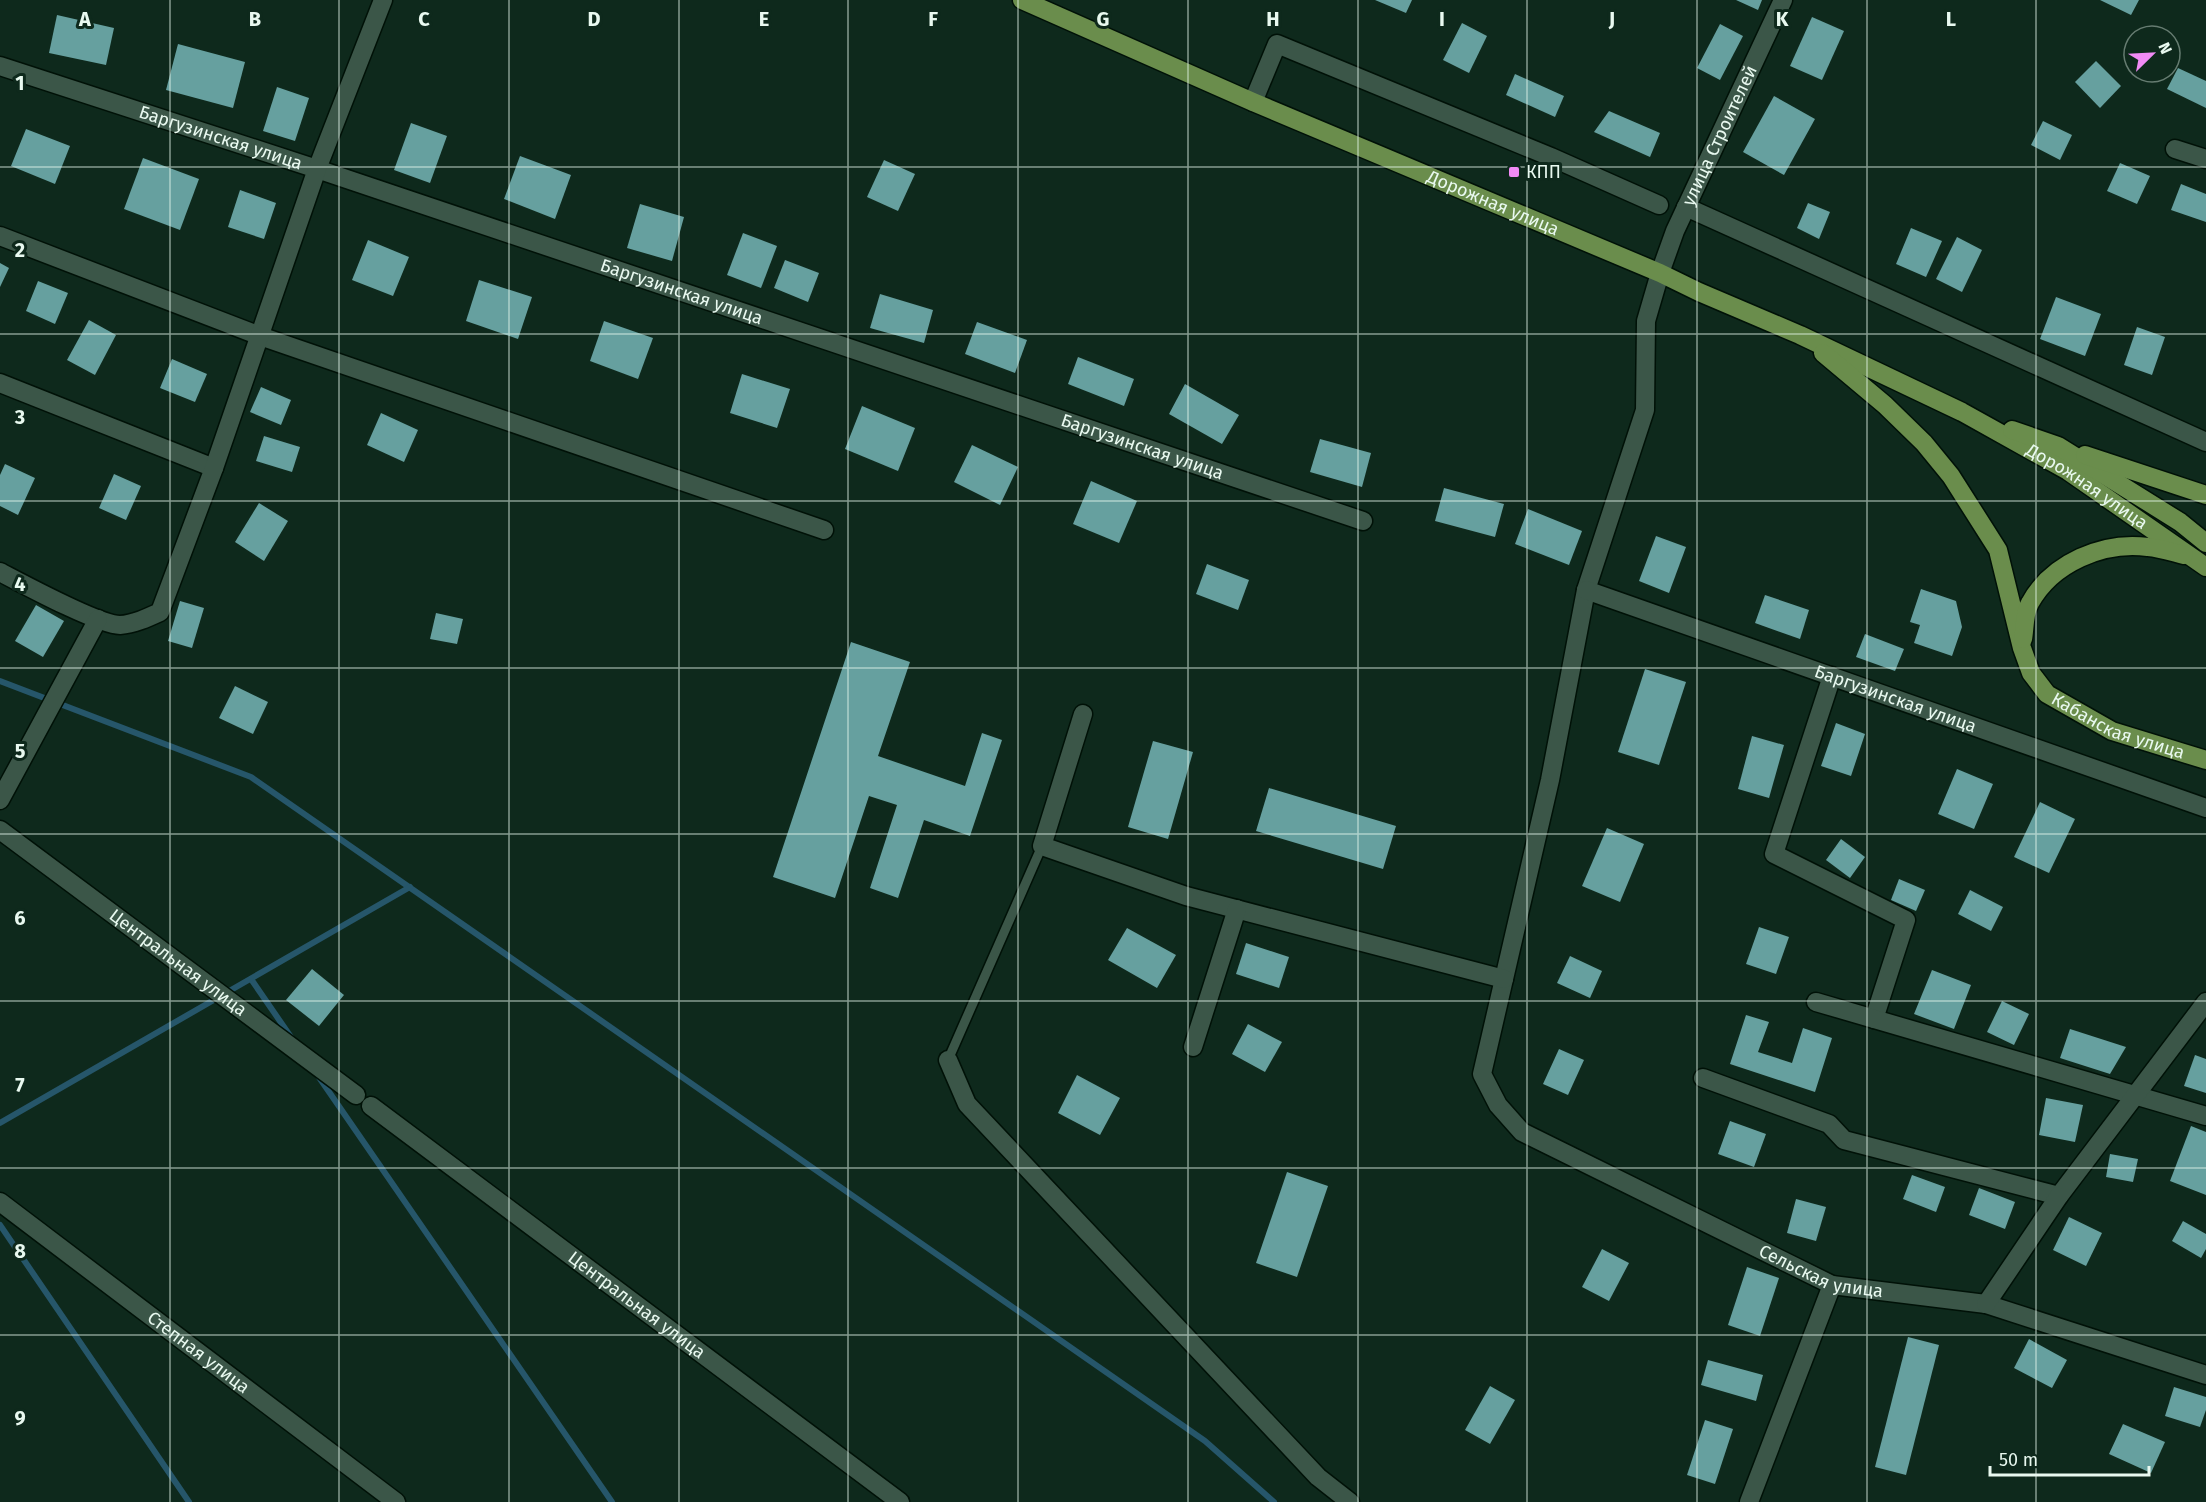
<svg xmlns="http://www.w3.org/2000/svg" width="2206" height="1502" font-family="'Fira Sans',sans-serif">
<rect width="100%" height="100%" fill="#0e291c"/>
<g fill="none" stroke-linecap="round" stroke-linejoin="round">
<g stroke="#26566a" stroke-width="6">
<path d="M0,681L251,777L1205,1441L1274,1502"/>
<path d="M251,979L293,1040"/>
<path d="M316,1073L612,1502"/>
<path d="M0,1123L410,887"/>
<path d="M0,1225L189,1502"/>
</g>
</g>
<g fill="#66a09f">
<path d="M1375,0H1412L1406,13Z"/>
<path d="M1736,0H1762L1758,10Z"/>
<path d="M2100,0H2139L2131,15Z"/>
<path d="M57,15L114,28L106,65L49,53Z"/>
<path d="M1812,17L1844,31L1822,80L1790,66Z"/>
<path d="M1462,23L1487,36L1469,73L1443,60Z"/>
<path d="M1720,24L1743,36L1720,80L1697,68Z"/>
<path d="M178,44L245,62L233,108L166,90Z"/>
<path d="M2096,61L2121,86L2100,108L2075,82Z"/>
<path d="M2178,68L2206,81V108L2167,89Z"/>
<path d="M1515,74L1564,96L1555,117L1506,95Z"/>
<path d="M277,87L309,98L295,141L263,131Z"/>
<path d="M1774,96L1815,119L1784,175L1743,152Z"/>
<path d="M1609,111L1660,133L1650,157L1594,132Z"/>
<path d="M2043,121L2072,135L2060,160L2031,145Z"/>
<path d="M411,123L447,136L430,183L394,170Z"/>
<path d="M26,129L70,146L55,184L11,166Z"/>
<path d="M520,156L571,175L555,219L504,199Z"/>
<path d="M143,158L199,179L180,230L124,209Z"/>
<path d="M884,160L915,174L898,211L867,197Z"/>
<path d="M2120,163L2150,176L2137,204L2107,191Z"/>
<path d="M2181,184L2206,194V222L2171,210Z"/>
<path d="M240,190L276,203L264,239L228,227Z"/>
<path d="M1808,203L1830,212L1819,239L1797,228Z"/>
<path d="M640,204L684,217L672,261L627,248Z"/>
<path d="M1911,228L1942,241L1926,277L1896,264Z"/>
<path d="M743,233L777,246L761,288L727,275Z"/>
<path d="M1957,237L1982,250L1962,292L1936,279Z"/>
<path d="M368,240L409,257L393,296L352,280Z"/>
<path d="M785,260L819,273L808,302L774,288Z"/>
<path d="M0,263L9,268L0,287Z"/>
<path d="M479,280L532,297L518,339L466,321Z"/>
<path d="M38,281L68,293L55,324L26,311Z"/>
<path d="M880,294L933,310L924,343L870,328Z"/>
<path d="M2056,297L2101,314L2085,356L2040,339Z"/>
<path d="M89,320L116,335L95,375L67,360Z"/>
<path d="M604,321L653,338L638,379L590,361Z"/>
<path d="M977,322L1027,340L1015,373L965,354Z"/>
<path d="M2137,327L2165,337L2152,375L2124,365Z"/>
<path d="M1078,357L1134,379L1124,406L1068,384Z"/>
<path d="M172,359L207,374L195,402L160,388Z"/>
<path d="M742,374L790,389L777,428L730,413Z"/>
<path d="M1185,384L1239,415L1222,444L1169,414Z"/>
<path d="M261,387L291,400L281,425L250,412Z"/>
<path d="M862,406L915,428L898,471L845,449Z"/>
<path d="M381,413L418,430L404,462L367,445Z"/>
<path d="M264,436L300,447L292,472L256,461Z"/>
<path d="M1320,439L1371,453L1362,487L1310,472Z"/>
<path d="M972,445L1018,467L1000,505L954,482Z"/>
<path d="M5,464L35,478L18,515L0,506V475Z"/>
<path d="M114,474L141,486L126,520L99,508Z"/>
<path d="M1091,481L1137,501L1119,543L1073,524Z"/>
<path d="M1444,488L1504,504L1495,537L1435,521Z"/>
<path d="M259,503L288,521L264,561L235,542Z"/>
<path d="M1528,509L1582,531L1569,565L1515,544Z"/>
<path d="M1656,536L1686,547L1669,593L1639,581Z"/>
<path d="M1207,564L1249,580L1238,610L1196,594Z"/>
<path d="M1921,589L1956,601L1962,627L1952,656L1914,643L1920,625L1910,622Z"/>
<path d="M1765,595L1809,610L1800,639L1755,623Z"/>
<path d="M180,601L204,608L192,648L168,641Z"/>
<path d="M36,605L64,621L43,657L15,641Z"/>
<path d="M436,613L463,619L457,644L430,639Z"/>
<path d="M1865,634L1904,649L1895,671L1856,657Z"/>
<path d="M851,642L910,662L878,756L965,786L982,733L1002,740L970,836L924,820L898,898L870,888L897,805L869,796L835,898L773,877Z"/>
<path d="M1645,669L1686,682L1659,765L1618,752Z"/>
<path d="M235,686L268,702L253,734L219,718Z"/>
<path d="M1836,723L1865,734L1851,776L1821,766Z"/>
<path d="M1752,736L1784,745L1769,798L1738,789Z"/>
<path d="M1153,741L1193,752L1168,839L1128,827Z"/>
<path d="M1957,769L1993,784L1974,829L1938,814Z"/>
<path d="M1269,788L1396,826L1383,869L1256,831Z"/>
<path d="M2040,802L2075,819L2049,873L2014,857Z"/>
<path d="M1607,828L1644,844L1620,902L1582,886Z"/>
<path d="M1841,839L1865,857L1850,878L1826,860Z"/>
<path d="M1899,879L1925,890L1916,911L1891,900Z"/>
<path d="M1970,890L2003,907L1991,931L1958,914Z"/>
<path d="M1759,927L1789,937L1776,974L1746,964Z"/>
<path d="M1127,928L1176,955L1157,988L1108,960Z"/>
<path d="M1246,943L1289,957L1279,988L1236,974Z"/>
<path d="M1570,956L1602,971L1590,998L1557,983Z"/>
<path d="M312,969L344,995L319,1026L286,1000Z"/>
<path d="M1932,970L1971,985L1954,1029L1914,1014Z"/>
<path d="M2002,1001L2029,1014L2014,1045L1987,1032Z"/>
<path d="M1746,1015L1769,1022L1758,1052L1792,1063L1803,1028L1832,1038L1815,1092L1730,1064Z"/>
<path d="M1248,1024L1282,1042L1265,1072L1232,1054Z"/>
<path d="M2070,1029L2126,1047L2110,1074L2060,1058Z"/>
<path d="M1559,1049L1584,1060L1568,1095L1543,1084Z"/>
<path d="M2195,1055L2206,1059V1093L2184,1086Z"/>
<path d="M1077,1075L1120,1098L1100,1135L1058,1113Z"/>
<path d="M2046,1098L2083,1105L2075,1142L2039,1135Z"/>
<path d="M1730,1121L1766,1134L1754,1167L1718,1154Z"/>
<path d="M2191,1126L2206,1132V1195L2170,1181Z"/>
<path d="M2110,1154L2138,1159L2133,1182L2106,1177Z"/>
<path d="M1287,1172L1328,1186L1297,1277L1256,1263Z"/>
<path d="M1912,1175L1945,1187L1936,1212L1903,1199Z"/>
<path d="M1979,1188L2015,1202L2005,1229L1969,1215Z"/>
<path d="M1796,1199L1826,1207L1816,1241L1787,1233Z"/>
<path d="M2069,1217L2102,1233L2086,1266L2053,1250Z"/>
<path d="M2183,1221L2206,1234V1249L2201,1258L2172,1241Z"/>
<path d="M1602,1249L1629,1263L1609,1301L1582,1287Z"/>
<path d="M1747,1267L1779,1278L1760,1336L1728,1325Z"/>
<path d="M1908,1337L1939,1345L1906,1475L1875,1467Z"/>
<path d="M2029,1339L2067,1360L2052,1388L2014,1368Z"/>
<path d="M1708,1360L1763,1375L1756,1401L1701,1385Z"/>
<path d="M1490,1386L1515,1400L1490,1444L1465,1430Z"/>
<path d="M2174,1387L2206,1397V1410L2200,1427L2165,1416Z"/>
<path d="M1705,1420L1733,1429L1715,1484L1687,1475Z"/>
<path d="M2123,1424L2165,1442L2151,1473L2109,1454Z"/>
</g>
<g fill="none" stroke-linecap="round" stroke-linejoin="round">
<defs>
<path id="lane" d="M948,1060L1042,846"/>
<g id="street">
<path id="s1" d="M0,66L317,169L1363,521"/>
<path d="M1253,102L1277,44L1551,157L1659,205"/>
<path d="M2175,149L2206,159"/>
<path d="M1686,207L2206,442"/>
<path d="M0,236L260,336L824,530"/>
<path id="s2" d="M1660,273L1646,321L1645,410L1586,590L1550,780L1482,1074L1498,1105L1522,1132L1832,1285L1986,1304L2206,1375"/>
<path d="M0,383L214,468"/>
<path d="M0,572C23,584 99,625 120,625C134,624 147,618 160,612L214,468L317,169L383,0"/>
<path id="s3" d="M1586,590L2206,808"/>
<path d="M1832,676L1774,854L1906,920L1874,1019"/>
<path d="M1083,714L1042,846L1186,896L1504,979"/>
<path d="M0,800L98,619"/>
<path id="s4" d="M0,830L356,1095"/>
<path d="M1816,1002L2206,1116"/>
<path d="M1193,1047L1237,909"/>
<path d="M948,1060L967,1104L1318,1477L1350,1502"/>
<path d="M1703,1078L1829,1124L1844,1140L2059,1196"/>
<path id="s5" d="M371,1106L900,1502"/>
<path id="s6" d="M0,1202L396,1502"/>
<path d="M1986,1304L2059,1196L2206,1002"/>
<path d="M1749,1502L1832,1285"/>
</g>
<g id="secondary">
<path id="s7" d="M1660,273L1675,231L1783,0"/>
</g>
<g id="primary">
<path id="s8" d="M1022,0L1253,102L1660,273L1699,292L1800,335L1962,412L2068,471L2206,567"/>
<path id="s9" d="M1823,353L1885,405L1924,443L1951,476L1998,550L2022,648L2031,673L2047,694L2112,731L2206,760"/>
<path d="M2012,430L2058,446L2180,522L2206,543"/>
<path d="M2085,455L2206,495"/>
<path d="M2023,639C2025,629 2024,613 2030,603C2052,563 2103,541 2148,547C2160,548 2172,552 2184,555"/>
</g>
</defs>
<use href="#lane" stroke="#001107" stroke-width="12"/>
<use href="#street" stroke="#001107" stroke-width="21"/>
<use href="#secondary" stroke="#001107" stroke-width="21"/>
<use href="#primary" stroke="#001107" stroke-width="21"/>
<use href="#lane" stroke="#3b5648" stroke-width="9"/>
<use href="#street" stroke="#3b5648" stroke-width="18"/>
<use href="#secondary" stroke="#3b5648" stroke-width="18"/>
<use href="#primary" stroke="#6a8d4c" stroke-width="18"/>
</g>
<path fill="none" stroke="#e9f9f0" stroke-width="1.5" stroke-opacity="0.55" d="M170,0V1502M339,0V1502M509,0V1502M679,0V1502M848,0V1502M1018,0V1502M1188,0V1502M1358,0V1502M1527,0V1502M1697,0V1502M1867,0V1502M2036,0V1502M0,167H2206M0,334H2206M0,501H2206M0,668H2206M0,834H2206M0,1001H2206M0,1168H2206M0,1335H2206"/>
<rect fill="#f18bf5" stroke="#0e291c" stroke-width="2" x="1508" y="166" width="12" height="12" rx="3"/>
<g text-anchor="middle" stroke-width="6" stroke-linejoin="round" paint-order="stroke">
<g font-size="18" fill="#e9f9f0" stroke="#0e291c">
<text dy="6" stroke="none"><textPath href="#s7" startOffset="150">улица Строителей</textPath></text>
<text dy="6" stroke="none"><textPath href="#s1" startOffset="232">Баргузинская улица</textPath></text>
<text dy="6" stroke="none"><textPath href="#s8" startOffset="513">Дорожная улица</textPath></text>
<text dy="6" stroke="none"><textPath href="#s1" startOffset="718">Баргузинская улица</textPath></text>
<text dy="6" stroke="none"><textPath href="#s1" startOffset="1204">Баргузинская улица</textPath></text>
<text dy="6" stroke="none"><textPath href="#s8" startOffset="1172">Дорожная улица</textPath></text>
<text dy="6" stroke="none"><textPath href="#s3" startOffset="328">Баргузинская улица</textPath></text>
<text dy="6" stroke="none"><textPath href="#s9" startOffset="498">Кабанская улица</textPath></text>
<text dy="6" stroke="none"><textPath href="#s4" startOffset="222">Центральная улица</textPath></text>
<text dy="6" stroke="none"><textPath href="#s2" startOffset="1226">Сельская улица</textPath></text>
<text dy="6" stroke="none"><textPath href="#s5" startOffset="332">Центральная улица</textPath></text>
<text dy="6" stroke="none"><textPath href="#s6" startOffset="249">Степная улица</textPath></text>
</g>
<g font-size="18" fill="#e9f9f0" stroke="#0e291c" text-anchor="start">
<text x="1526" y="178">КПП</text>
</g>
</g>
<g font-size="20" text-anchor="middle" font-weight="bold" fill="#e9f9f0" stroke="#0e291c" stroke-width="6" stroke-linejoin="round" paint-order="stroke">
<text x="85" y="26">A</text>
<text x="255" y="26">B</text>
<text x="424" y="26">C</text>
<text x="594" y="26">D</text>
<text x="764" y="26">E</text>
<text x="933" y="26">F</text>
<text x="1103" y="26">G</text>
<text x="1273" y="26">H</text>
<text x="1442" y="26">I</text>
<text x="1612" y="26">J</text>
<text x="1782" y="26">K</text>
<text x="1951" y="26">L</text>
<text x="20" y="90">1</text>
<text x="20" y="257">2</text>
<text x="20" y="424">3</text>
<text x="20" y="591">4</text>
<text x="20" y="758">5</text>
<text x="20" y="925">6</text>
<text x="20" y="1092">7</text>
<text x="20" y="1258">8</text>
<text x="20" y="1425">9</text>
</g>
<g transform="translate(2152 54) rotate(66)"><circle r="28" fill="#0e291c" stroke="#667c71" stroke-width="1.5"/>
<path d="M0-4.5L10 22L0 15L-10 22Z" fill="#f18bf5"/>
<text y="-9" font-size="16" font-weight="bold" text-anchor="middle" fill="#e9f9f0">N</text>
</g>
<path d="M1990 1466v9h159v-9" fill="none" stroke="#e9f9f0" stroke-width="3"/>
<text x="1999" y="1466" font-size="18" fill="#e9f9f0" stroke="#0e291c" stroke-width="4.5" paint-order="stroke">50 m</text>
</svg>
